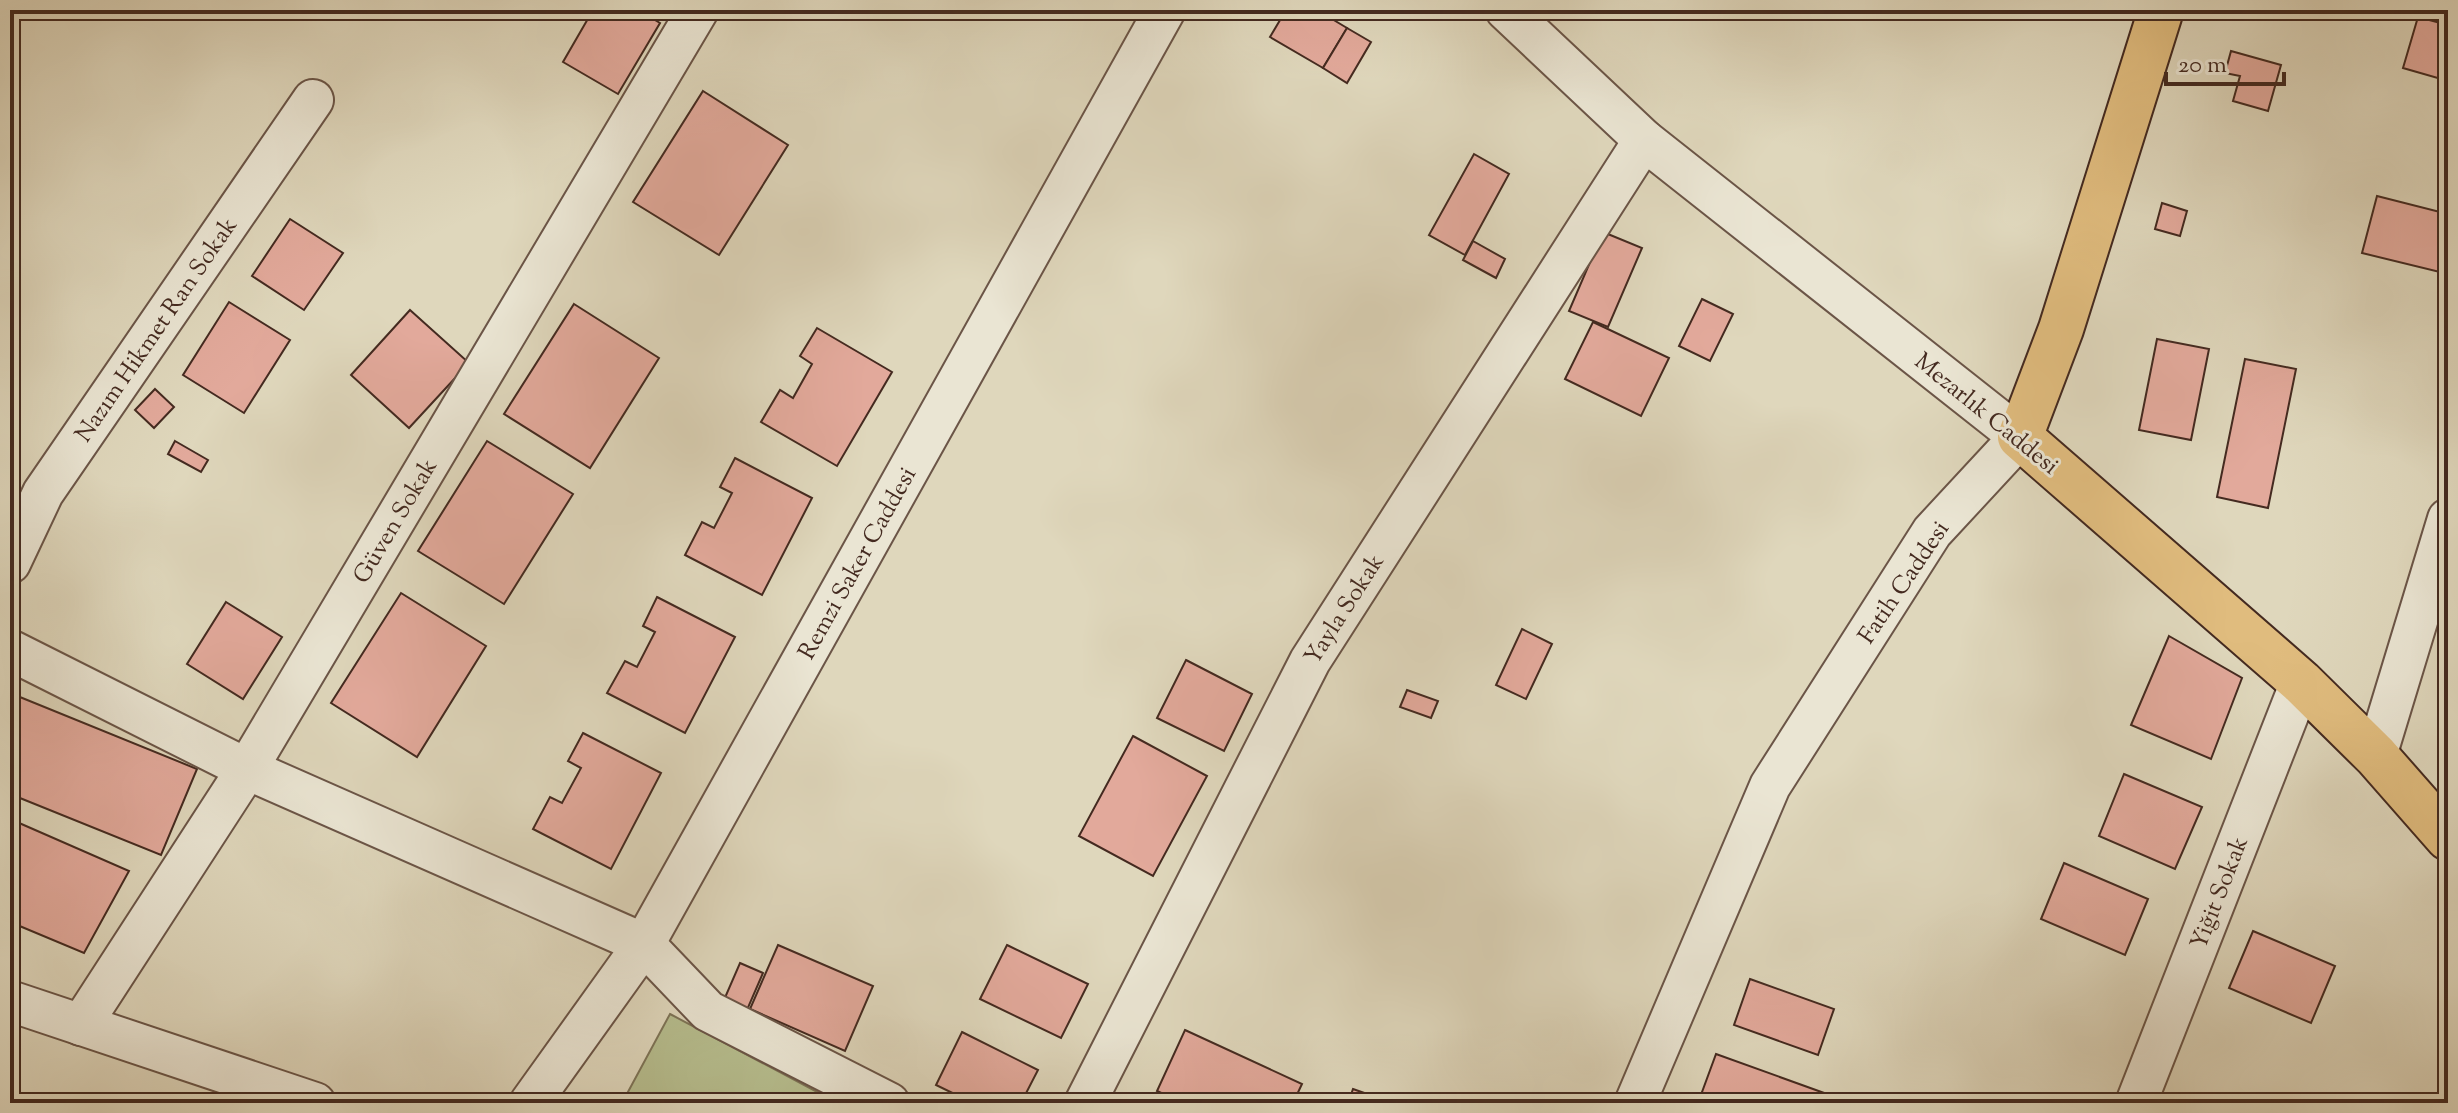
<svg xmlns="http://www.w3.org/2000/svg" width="2458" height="1113" font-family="'Sorts Mill Goudy',serif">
<rect width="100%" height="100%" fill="#dfd7bc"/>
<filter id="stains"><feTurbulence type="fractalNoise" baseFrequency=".0025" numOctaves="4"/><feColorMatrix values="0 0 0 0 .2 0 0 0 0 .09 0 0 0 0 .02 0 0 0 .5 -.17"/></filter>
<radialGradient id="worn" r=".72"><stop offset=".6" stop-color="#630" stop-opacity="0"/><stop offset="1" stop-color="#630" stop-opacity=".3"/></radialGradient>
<path fill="#b6bd8e" stroke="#7d7457" stroke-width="2" d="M670,1014L838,1103H622Z"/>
<g fill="#e2a99b" stroke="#442a20" stroke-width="2">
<path d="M593,10H638L660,23L618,94L563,62Z"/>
<path d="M1286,10H1317L1347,28L1323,68L1270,37Z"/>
<path d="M2418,17L2448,25V81L2403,68Z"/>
<path d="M1347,28L1371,42L1347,83L1323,68Z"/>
<path d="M2231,51L2281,65L2268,111L2233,101L2240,76L2225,73Z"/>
<path d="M703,91L788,145L719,255L633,202Z"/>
<path d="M1474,154L1509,174L1465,255L1429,235Z"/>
<path d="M2377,196L2448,214V274L2362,253Z"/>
<path d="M2162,203L2187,211L2180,236L2155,229Z"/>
<path d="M290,219L343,253L304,310L252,276Z"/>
<path d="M1603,232L1642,248L1608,327L1569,311Z"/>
<path d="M1473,241L1505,259L1496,278L1463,260Z"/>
<path d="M1702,299L1733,314L1710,361L1679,346Z"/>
<path d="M229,302L290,340L244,413L183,375Z"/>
<path d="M574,304L659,358L590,468L504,414Z"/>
<path d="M410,310L469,363L409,428L351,375Z"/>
<path d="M1593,322L1669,358L1641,416L1565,379Z"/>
<path d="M817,328L892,372L837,466L761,422L780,390L793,398L812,364L800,356Z"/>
<path d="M2157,339L2209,349L2191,440L2139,430Z"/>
<path d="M2245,359L2296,369L2268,508L2217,497Z"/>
<path d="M155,389L174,407L154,428L135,410Z"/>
<path d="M175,441L208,460L201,472L168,454Z"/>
<path d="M487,441L573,494L504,604L418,551Z"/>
<path d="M735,458L812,498L762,595L685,555L702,522L714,528L732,493L720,487Z"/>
<path d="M401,593L486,646L417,757L331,703Z"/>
<path d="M657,597L735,637L685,733L607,693L625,661L637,667L655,632L643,626Z"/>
<path d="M226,602L282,637L243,699L187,664Z"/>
<path d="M1522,629L1552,644L1526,699L1496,685Z"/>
<path d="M2169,636L2242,678L2211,759L2131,725Z"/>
<path d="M1186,660L1252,694L1224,751L1157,718Z"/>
<path d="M1407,690L1438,701L1431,718L1400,707Z"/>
<path d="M10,693L197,769L161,855L10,794Z"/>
<path d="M583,733L661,773L611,869L533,829L550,797L562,803L581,768L568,761Z"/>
<path d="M1133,736L1207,776L1153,876L1079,836Z"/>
<path d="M2124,774L2202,807L2175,869L2099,836Z"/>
<path d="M10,819L129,871L84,953L10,922Z"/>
<path d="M2064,863L2148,899L2125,955L2041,919Z"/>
<path d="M2253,931L2335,966L2311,1023L2229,988Z"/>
<path d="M778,945L873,986L845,1051L750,1009Z"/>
<path d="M1007,945L1088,984L1061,1038L980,999Z"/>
<path d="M740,963L763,973L740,1026L717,1016Z"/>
<path d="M1750,979L1834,1009L1818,1055L1734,1025Z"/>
<path d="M1185,1030L1302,1084L1293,1103H1183L1157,1091Z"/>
<path d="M962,1032L1038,1070L1021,1103H973L936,1085Z"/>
<path d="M1716,1054L1852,1103H1698Z"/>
<path d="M1353,1089L1390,1102V1103H1348Z"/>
</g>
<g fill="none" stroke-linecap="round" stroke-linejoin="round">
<defs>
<g id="minor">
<path d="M1506,10L1644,140L2020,437L1932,532L1770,786L1635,1103"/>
<path id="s1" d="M10,563L43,493L313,100"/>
<path d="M10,650L247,769L644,944L708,1011L889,1103"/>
<path d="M2376,756L2448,519"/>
<path d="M10,1001L315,1103"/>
<path id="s2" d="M81,1025L247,769L698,10"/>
<path id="s3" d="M530,1103L644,944L1165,10"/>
<path id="s4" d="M1085,1103L1310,661L1644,140"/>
<path id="s5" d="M2136,1103L2301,682"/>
</g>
<path id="major" d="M2161,10L2061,329L2020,437L2301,682L2376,756L2448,838"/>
</defs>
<use href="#minor" stroke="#6b5547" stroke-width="44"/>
<use href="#major" stroke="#442a20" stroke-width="48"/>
<use href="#minor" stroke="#eae5d3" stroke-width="40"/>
<use href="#major" stroke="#e0bc7e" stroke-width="44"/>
</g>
<g text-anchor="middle" stroke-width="6" stroke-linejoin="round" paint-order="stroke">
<g font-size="24" fill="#442a20" stroke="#eae5d3">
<text dy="8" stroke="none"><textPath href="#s1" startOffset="276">Nazım Hikmet Ran Sokak</textPath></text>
<text transform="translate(1987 413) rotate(39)" y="8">Mezarlık Caddesi</text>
<text dy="8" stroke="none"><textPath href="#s2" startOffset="594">Güven Sokak</textPath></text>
<text dy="8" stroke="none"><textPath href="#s3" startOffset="632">Remzi Saker Caddesi</textPath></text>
<text transform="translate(1903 582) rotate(-56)" y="8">Fatih Caddesi</text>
<text dy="8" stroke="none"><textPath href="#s4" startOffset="558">Yayla Sokak</textPath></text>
<text dy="8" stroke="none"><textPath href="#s5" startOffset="226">Yiğit Sokak</textPath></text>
</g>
</g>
<rect width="2458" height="1113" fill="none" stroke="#dfd7bc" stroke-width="40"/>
<rect x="12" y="12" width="2434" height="1089" fill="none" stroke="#442a20" stroke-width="4"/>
<rect x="20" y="20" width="2418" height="1073" fill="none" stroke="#442a20" stroke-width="2"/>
<path d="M2166 72v12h118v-12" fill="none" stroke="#442a20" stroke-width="4"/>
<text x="2178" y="72" font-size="24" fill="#442a20" stroke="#eae5d3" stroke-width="6" paint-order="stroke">20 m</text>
<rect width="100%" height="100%" filter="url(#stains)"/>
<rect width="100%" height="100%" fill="url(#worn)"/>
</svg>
